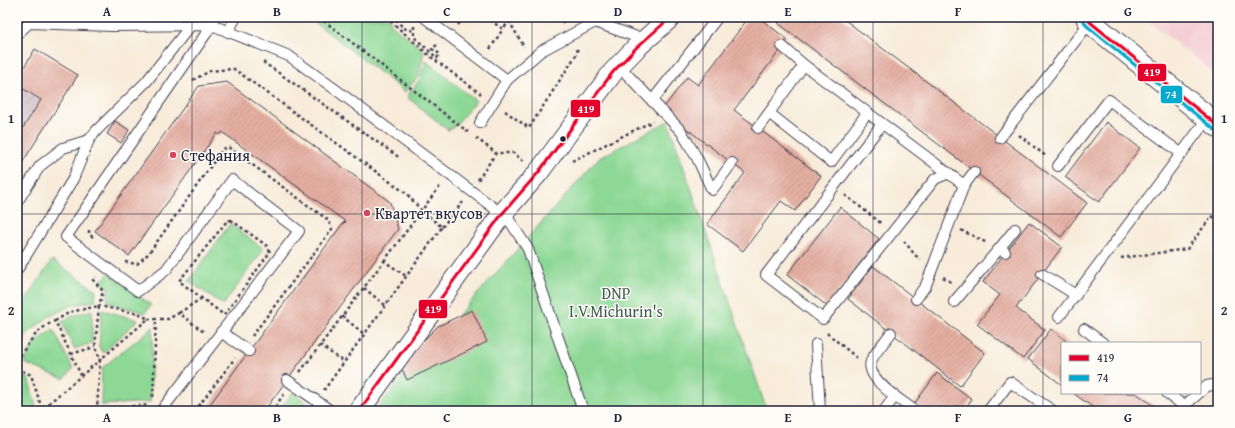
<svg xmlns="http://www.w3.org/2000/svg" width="1235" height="428" font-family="'Gentium Book Plus',serif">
<defs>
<pattern id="industrial-furrows" width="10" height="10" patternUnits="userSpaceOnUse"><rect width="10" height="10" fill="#d1bdc9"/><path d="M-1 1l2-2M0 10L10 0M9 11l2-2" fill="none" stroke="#b3a2ae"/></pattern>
<pattern id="building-hatch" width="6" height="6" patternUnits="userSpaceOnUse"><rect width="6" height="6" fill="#e5aea1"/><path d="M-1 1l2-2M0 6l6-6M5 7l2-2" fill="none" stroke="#c4958c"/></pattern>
</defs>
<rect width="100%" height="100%" fill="#fdfcf7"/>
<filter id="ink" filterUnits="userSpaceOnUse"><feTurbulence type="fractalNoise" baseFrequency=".025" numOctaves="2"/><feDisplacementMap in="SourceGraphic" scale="8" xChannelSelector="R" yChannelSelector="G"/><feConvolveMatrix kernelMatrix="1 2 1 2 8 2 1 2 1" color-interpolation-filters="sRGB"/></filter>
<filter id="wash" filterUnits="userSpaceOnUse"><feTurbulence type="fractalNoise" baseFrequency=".012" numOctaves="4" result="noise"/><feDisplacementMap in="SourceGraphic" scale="16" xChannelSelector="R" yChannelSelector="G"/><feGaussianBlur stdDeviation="0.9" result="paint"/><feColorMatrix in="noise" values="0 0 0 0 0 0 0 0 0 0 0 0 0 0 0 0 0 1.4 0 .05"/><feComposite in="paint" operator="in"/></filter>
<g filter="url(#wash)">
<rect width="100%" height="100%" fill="#f8ebd9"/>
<path fill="#f6cfd6" d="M1143,17H1218V76Z"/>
<path fill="url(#industrial-furrows)" d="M17,87L53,107L17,166Z"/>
<g fill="#8dd895" stroke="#587d68">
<path d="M308,17H389L391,24L424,51L419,76L405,92Z"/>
<path d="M426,61L476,101L453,128L448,130L407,97L420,79Z"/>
<path d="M668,121L767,411H375L405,375L599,158Z"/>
<path d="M230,224L264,249L223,305L189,281Z"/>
<path d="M52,260L96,290L95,301L72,305L48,317L27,334L17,352V314Z"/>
<path d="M109,273L151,305L145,313L107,302L109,289L101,281Z"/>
<path d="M92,310V343L74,349L62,322L70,317Z"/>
<path d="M102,310L138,320L103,353L99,347Z"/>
<path d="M153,327L150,402L101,405L102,368Z"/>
<path d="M53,329L73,369L64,379L24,363L34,344Z"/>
<path d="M18,374L28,378L36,406L30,411H17Z"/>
<path d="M293,392L308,404L302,411H280L279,410Z"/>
</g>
<g id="blocks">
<g fill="url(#building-hatch)">
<path d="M749,17H758L788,40L734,110L821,176L795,211L781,201L743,251L707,224L745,173L662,110L687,77L698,85Z"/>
<path d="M783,17H841L1087,203L1061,237L778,23Z"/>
<path d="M35,49L78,75L17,171V137L41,100L17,85V79Z"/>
<path d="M227,82L390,202L398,229L264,411H205L343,223L346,222L222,132L220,135L217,133L129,256L95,231L199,86Z"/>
<path d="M115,121L129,130L121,143L107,134Z"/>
<path d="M1106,122L1140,148L1099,202L1065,177Z"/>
<path d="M840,207L879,239L827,306L787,275Z"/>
<path d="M1029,222L1062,247L1016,308L1045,330L1023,359L977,324L1000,295L983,282Z"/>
<path d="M873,266L985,353L960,386L848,299Z"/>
<path d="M472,310L487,342L407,380L400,364L438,326Z"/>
<path d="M1051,329L1069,343H1062V385L1028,359Z"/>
<path d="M937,373L972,399L963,411H909Z"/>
<path d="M1073,393H1136L1161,411H1098Z"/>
</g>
</g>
</g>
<g filter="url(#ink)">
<use href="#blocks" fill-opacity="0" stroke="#424053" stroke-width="1"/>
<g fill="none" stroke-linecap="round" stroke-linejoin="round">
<defs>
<g id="lane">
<path d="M424,17L507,80L541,51L595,22L645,40"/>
<path d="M228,32L236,17"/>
<path d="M17,34L29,23L112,26L212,25L289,56L339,92L502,214"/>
<path d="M782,46L804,65"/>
<path d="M619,66L681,131L697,158L712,190L732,163"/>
<path d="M652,101L718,17"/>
<path d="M769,113L831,162L867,113"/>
<path d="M480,123L507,80"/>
<path d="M882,124L766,275L823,319L935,179L949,173"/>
<path d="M758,128L804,65L964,185L974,172"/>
<path d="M1000,138L1090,22"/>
<path d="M1058,166L1109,100L1182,154"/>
<path d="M17,202L40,166L63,148L89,140"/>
<path d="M504,212L528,249L583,411"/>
<path d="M999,249L1015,229"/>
<path d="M17,270L73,179L89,140L97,130L146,82L191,25"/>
<path d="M1042,274L1076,295"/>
<path d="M916,299L926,285L964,185"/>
<path d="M954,302L999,249L1005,252"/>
<path d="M1059,317L1208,118"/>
<path d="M1084,329L1103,343"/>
<path d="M221,332L249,351"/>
<path d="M891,333C886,340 875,352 871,361C865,378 899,399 911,408"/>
<path d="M816,344L820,411"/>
<path d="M287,380L331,411"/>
<path d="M1200,392L1207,386L1218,384"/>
<path d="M1167,393L1184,406L1199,393"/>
<path d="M161,411L299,231L232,180L166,270L138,291L66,237L212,25L214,17"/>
<path d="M884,411L895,396"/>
<path d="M988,411L1010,382L1053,411"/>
</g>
<path id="street" d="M359,411L502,214L538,173L613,72L636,48L671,17"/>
<path id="secondary" d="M1087,17L1090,22L1218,126"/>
</defs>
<use href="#lane" stroke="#424053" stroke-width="12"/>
<use href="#street" stroke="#424053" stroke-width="22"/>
<use href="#secondary" stroke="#424053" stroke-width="24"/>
<g stroke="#424053" stroke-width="2.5" stroke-dasharray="3 3" stroke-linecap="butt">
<path d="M319,17L468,132"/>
<path d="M386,17L431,57L481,94"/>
<path d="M395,17L396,19L400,17"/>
<path d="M485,17L503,29L513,17"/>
<path d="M559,17L563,23"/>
<path d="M396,19L403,28L414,31"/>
<path d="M509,21L524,47"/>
<path d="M458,25L464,17"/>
<path d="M414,26V37L437,58L440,54L432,49L438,44"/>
<path d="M490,49L503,29"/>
<path d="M263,62L400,158"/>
<path d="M193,80L210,71L234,69L407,194L421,210L442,227L324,390"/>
<path d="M505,111L529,128L578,52L576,47"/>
<path d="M1019,135L1047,157"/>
<path d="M476,138L496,153"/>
<path d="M572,161L653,121"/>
<path d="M478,180L496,153H514L524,162"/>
<path d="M845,195L882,224"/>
<path d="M231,220L267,246L270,252L224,315L179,281L227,221Z"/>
<path d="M442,227L463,202"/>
<path d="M89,230V234L94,238"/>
<path d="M961,230L987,243"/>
<path d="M904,241L915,255L920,259"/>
<path d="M1121,258L1187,249L1212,216L1218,221"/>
<path d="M384,261L440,186"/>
<path d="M125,262L137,264L149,253L223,149L228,147L328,220L332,229L252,336"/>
<path d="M943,277L952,283"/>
<path d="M364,288L385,305"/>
<path d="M179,313L202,298"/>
<path d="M342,316L364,334"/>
<path d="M148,319H168L179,313L205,333"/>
<path d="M55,321L70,312L99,306L95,347L100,359L97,409L149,405"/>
<path d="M827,333L857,358"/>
<path d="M320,345L344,362"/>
<path d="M71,354L95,347"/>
<path d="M17,361C27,345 36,329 55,321L81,375"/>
<path d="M17,368L31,375L42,409L148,319L140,314L99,306L103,291L93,280L96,277"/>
<path d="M300,372L384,261L406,276"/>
<path d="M153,397L156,319"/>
<path d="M87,411L97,409L100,411"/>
<path d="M195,411L235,358"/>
<path d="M272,411L284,394"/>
</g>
<use href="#lane" stroke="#fff" stroke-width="10"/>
<use href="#street" stroke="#fff" stroke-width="20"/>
<use href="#secondary" stroke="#fff" stroke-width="22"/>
<defs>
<g id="bus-1">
<path d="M1087,17L1090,22L1218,126"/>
<path d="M359,411L502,214L538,173L613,72L636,48L671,17"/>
</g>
<path id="bus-2" d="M1083,20L1087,26L1215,130"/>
</defs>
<use href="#bus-1" stroke="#fdfcf7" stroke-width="6"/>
<use href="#bus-2" stroke="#fdfcf7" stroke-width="6"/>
<use href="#bus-1" stroke="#e4002b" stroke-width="3"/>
<use href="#bus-2" stroke="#00a9ce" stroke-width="3"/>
</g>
</g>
<path fill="none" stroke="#22223b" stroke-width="1" stroke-opacity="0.55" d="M192,17V411M362,17V411M532,17V411M703,17V411M873,17V411M1043,17V411M17,214H1218"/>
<circle fill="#22223b" stroke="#fdfcf7" stroke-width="1.5" cx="563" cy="139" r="3.5"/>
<g fill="#d1495b" stroke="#fdfcf7" stroke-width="1.5">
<circle cx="173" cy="155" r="4"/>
<circle cx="367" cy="213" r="4"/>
</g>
<g text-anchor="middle" stroke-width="3" stroke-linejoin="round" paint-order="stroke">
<g font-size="16" fill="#22223b" stroke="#fdfcf7" text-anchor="start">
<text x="181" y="161">Стефания</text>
<text x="375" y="219">Квартет вкусов</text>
</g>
<g font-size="16" fill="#425956" stroke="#fdfcf7">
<text x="616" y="299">DNP<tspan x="616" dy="18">I.V.Michurin's</tspan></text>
</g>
</g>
<g stroke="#fdfcf7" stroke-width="1.5">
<rect x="1137" y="63" width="30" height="19" rx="4" fill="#e4002b"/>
<rect x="1160" y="85" width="23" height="19" rx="4" fill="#00a9ce"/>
<rect x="570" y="99" width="31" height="19" rx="4" fill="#e4002b"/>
<rect x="418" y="299" width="30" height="20" rx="4" fill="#e4002b"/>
</g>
<g font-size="11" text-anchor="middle" font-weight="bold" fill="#fff">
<text x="1152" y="76">419</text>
<text x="1171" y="98">74</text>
<text x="586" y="113">419</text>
<text x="433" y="313">419</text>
</g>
<rect width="1235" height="428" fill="none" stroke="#fdfcf7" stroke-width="44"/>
<rect x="1061" y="342" width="140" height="52" fill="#fdfcf7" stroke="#a5a5ac"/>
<rect x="1069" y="355" width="20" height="6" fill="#e4002b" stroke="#a5a5ac"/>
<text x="1097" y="362" font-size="12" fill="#22223b">419</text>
<rect x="1069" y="375" width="20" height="6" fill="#00a9ce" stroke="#a5a5ac"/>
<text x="1097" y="382" font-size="12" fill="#22223b">74</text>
<rect x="22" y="22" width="1191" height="384" fill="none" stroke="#22223b" stroke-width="1.5"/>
<g font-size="13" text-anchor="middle" font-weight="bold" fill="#22223b">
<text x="107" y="16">A</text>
<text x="277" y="16">B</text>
<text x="447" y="16">C</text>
<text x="618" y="16">D</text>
<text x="788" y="16">E</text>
<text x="958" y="16">F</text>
<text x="1128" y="16">G</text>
<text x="11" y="123">1</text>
<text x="1224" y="123">1</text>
<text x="11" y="315">2</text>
<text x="1224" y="315">2</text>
<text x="107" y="422">A</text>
<text x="277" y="422">B</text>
<text x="447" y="422">C</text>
<text x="618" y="422">D</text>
<text x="788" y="422">E</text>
<text x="958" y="422">F</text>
<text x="1128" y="422">G</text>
</g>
</svg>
